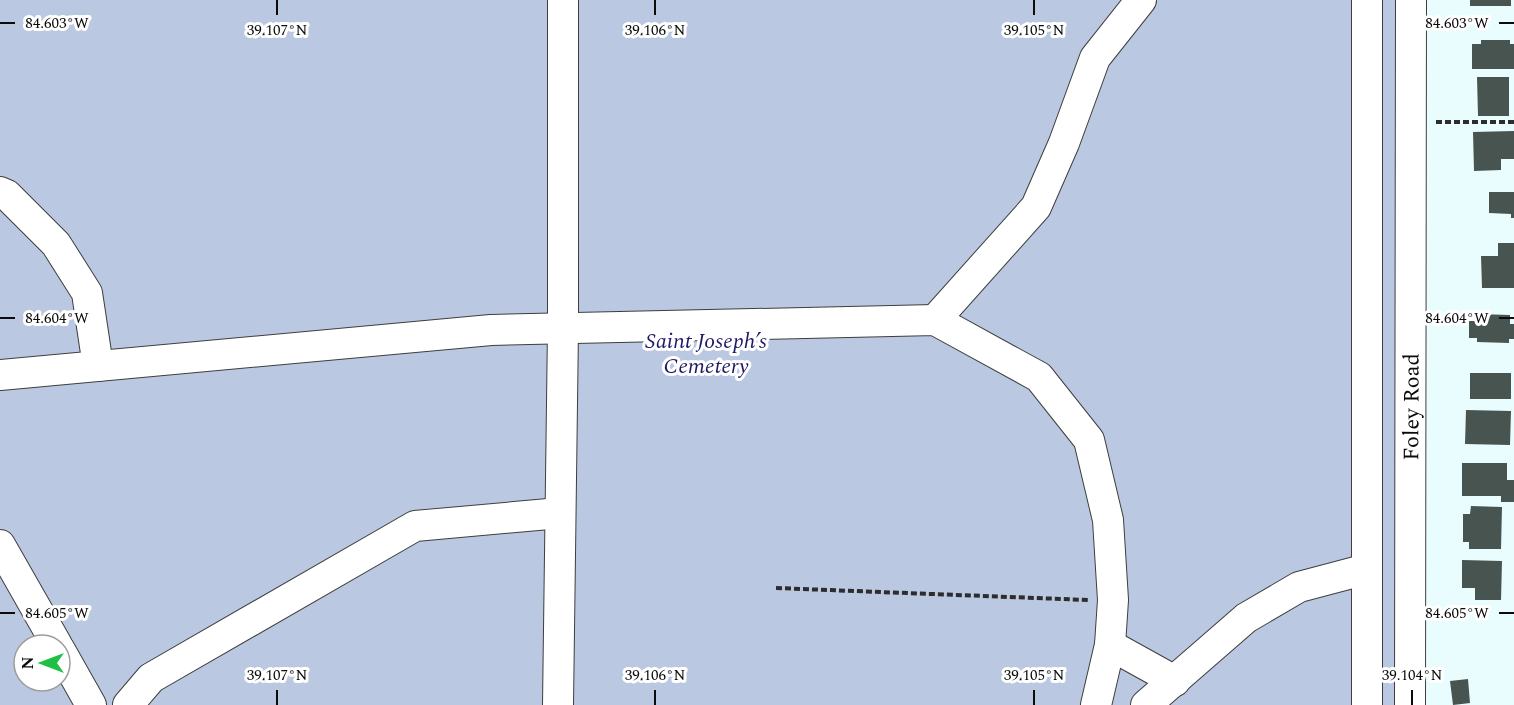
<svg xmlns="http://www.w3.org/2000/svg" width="1514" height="705" font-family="Spectral,serif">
<rect width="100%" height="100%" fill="#e9fdff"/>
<path fill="#bac9e1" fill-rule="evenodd" d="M0,0H1411L1410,705H0ZM24,645H60V681H24Z"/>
<g fill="#475450">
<rect x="1470" y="0" width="41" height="6"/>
<path d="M1481,40H1510V44H1514V69H1472V44H1481Z"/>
<path d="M1477,77H1509V116H1478Z"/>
<path d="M1514,131V159H1501V170L1474,171L1473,132Z"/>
<path d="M1489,192H1514V218H1511V214L1489,213Z"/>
<path d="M1498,243H1514V288H1482L1481,256H1498Z"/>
<path d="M1477,314L1510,315V324H1514V339H1509V343L1477,342V338H1469V321H1477Z"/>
<rect x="1470" y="373" width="41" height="26"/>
<path d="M1466,410L1511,411L1510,445L1465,444Z"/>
<path d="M1462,463H1507V480H1514V502H1501V496H1462Z"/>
<path d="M1471,506L1502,507L1501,549H1469V542H1463V514H1470Z"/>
<path d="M1462,560L1502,561L1501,600H1475V588H1462Z"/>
<path d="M1468,679L1470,703L1453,705L1450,681Z"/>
</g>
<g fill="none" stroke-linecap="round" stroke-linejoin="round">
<defs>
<g id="minor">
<path d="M0,192L7,195L56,244L87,293L98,366"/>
<path d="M935,320L1036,207L1064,143L1095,58L1141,0"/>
<path d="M0,375L491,330L935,320L1039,377L1089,440L1108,520L1113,600L1110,645L1096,705"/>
<path d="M0,545L57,645"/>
<path d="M1110,645L1175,681"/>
<path d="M60,650L91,705"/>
<path d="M128,705L151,678L415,526L560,513"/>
<path d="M558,705L563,328V0"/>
<path d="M1146,705L1246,618L1299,587L1367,569"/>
<path d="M1367,705V0"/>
<path id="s1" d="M1410,705L1411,0"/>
</g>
</defs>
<use href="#minor" stroke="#3e3e3e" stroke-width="32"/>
<g stroke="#2d2d2d" stroke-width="4" stroke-dasharray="6 3" stroke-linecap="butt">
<path d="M1436,122H1514"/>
<path d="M776,588L1088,600"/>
</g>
<use href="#minor" stroke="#fff" stroke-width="30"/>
</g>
<path fill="none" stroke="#0b0b0b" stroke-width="2" d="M277,0V15M655,0V15M1034,0V15M0,23H15M1499,23H1514M0,318H15M1499,318H1514M0,613H15M1499,613H1514M277,690V705M655,690V705M1034,690V705M1412,690V705"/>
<g text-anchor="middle" stroke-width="6" stroke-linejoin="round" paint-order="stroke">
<g font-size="22" font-style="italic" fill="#1f1965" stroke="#fff">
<text x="706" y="348">Saint Joseph’s<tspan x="706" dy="25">Cemetery</tspan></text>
</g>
<g font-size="22" fill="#0b0b0b" stroke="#fff">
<text dy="8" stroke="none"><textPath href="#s1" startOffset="298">Foley Road</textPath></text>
</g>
</g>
<g font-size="15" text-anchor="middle" fill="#0b0b0b" stroke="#fff" stroke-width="6" stroke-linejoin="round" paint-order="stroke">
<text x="1457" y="28">84.603°W</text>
<text x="57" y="28">84.603°W</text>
<text x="277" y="35">39.107°N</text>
<text x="655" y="35">39.106°N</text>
<text x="1034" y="35">39.105°N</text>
<text x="1457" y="323">84.604°W</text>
<text x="57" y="323">84.604°W</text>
<text x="1457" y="618">84.605°W</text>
<text x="57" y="618">84.605°W</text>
<text x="277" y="680">39.107°N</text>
<text x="655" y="680">39.106°N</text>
<text x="1034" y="680">39.105°N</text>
<text x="1412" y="680">39.104°N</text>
</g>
<g transform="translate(42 663) rotate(270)"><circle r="28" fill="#ffffff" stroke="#9d9d9d" stroke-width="1.5"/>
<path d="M0-4.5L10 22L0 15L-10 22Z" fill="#1dc044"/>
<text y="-9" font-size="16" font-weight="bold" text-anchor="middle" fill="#0b0b0b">N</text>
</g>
</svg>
